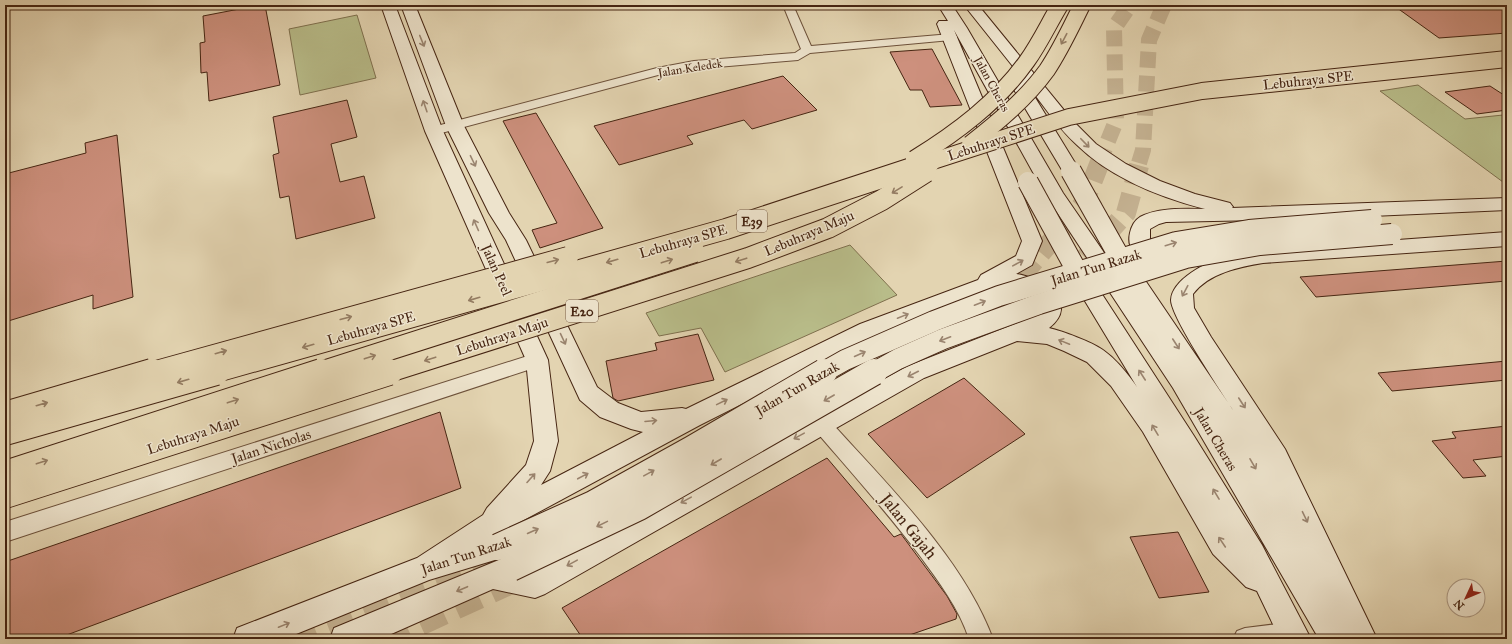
<svg xmlns="http://www.w3.org/2000/svg" width="1512" height="644" font-family="'IM FELL Great Primer',serif">
<rect width="100%" height="100%" fill="#e3d4b1"/>
<filter id="stains"><feTurbulence type="fractalNoise" baseFrequency=".005" numOctaves="4"/><feColorMatrix values="0 0 0 0 .2 0 0 0 0 .09 0 0 0 0 .02 0 0 0 .5 -.17"/></filter>
<radialGradient id="worn" r=".72"><stop offset=".6" stop-color="#630" stop-opacity="0"/><stop offset="1" stop-color="#630" stop-opacity=".3"/></radialGradient>
<g fill="#b8bc89" stroke="#7f704e">
<path d="M357,15L376,78L300,95L289,29Z"/>
<path d="M1418,85L1465,119L1503,115L1507,117V185L1380,91Z"/>
<path d="M850,245L897,295L725,372L701,328L659,336L646,313Z"/>
</g>
<g fill="#cd907d" stroke="#462512">
<path d="M260,5H265L280,85L209,101L207,72L201,73L200,43L205,42L203,16Z"/>
<path d="M1393,5H1507V33L1439,38Z"/>
<path d="M932,49L962,105L930,107L922,90H910L890,52Z"/>
<path d="M783,76L817,110L752,129L744,120L687,136L693,144L619,165L594,126Z"/>
<path d="M1490,86L1507,97V110L1477,114L1445,92Z"/>
<path d="M347,100L357,137L331,144L340,182L364,176L375,218L296,239L289,196L280,198L273,155L279,153L273,117Z"/>
<path d="M536,113L603,228L540,248L532,230L557,223L503,121Z"/>
<path d="M117,135L133,297L93,309V295L5,322V174L86,153L85,143Z"/>
<path d="M1507,261V281L1316,297L1300,277Z"/>
<path d="M698,334L714,380L618,401L613,398L606,361L657,350L655,343Z"/>
<path d="M1507,361V380L1392,391L1378,373Z"/>
<path d="M964,378L1025,434L927,498L868,434Z"/>
<path d="M440,412L461,488L56,639H5V562Z"/>
<path d="M1507,426V456L1473,460L1486,476L1463,478L1432,441L1456,438L1452,432Z"/>
<path d="M827,458L894,537L901,534L947,596L957,614L956,619L898,639H583L562,608Z"/>
<path d="M1178,532L1209,592L1159,598L1130,537Z"/>
</g>
<g fill="none" stroke-linecap="round" stroke-linejoin="round">
<g stroke="#c4b191" stroke-width="16" stroke-dasharray="16 8" stroke-linecap="butt">
<path d="M1099,163L1116,121L1114,28L1130,5"/>
<path d="M1139,163L1143,150L1149,40L1164,5"/>
</g>
<g stroke="#c4b191" stroke-width="20" stroke-dasharray="20 10" stroke-linecap="butt">
<path d="M1065,280L1126,213L1140,162"/>
<path d="M995,291L1030,266L1084,203L1100,162"/>
<path d="M924,364L986,328"/>
</g>
<g stroke="#c4b191" stroke-width="26" stroke-dasharray="26 13" stroke-linecap="butt">
<path d="M291,639L509,555L524,547"/>
<path d="M384,639L520,577"/>
</g>
<defs>
<g id="street">
<path d="M783,5H793L811,46L951,34L955,35L957,37L955,39L951,40L810,53L798,60L694,69L658,75L434,135L429,134L427,131L429,128L657,68L694,61L795,53L801,49Z"/>
<path d="M537,353L543,355L546,360L543,365L5,542V522Z"/>
<path d="M821,416L828,419C885,482 963,558 993,639H969C959,608 939,582 920,556C887,512 850,471 814,429L812,424L814,419Z"/>
<path d="M1293,622L1301,625L1304,633L1302,639H1233L1237,631L1245,628Z"/>
</g>
<g id="secondary">
<path d="M381,5H395L443,131L548,360L558,441L550,471L541,485L643,432L631,429L600,417L580,400L506,240L489,213L446,126L401,5H415L464,126L509,213L526,240L597,387L618,403L641,412L682,408L686,409L860,324L978,280L981,275L1016,256L1022,241L937,24L939,21H948L938,5H952L967,28L1063,193L1127,286L1111,260L1114,255L1121,253L1128,255L1233,410C1221,391 1171,317 1171,300C1172,279 1207,262 1224,257C1258,246 1295,247 1329,245C1389,241 1448,236 1507,232V246L1263,263C1239,267 1209,273 1193,294L1194,308L1211,337L1285,449L1377,639H1319L1173,388L1045,194L954,30L1042,241L1032,265L1016,274C1042,277 1081,303 1049,328C1062,331 1092,342 1103,350C1116,359 1128,374 1137,387L1068,273L1071,268L1078,266L1085,268L1194,436L1262,545L1311,639H1280L1257,591L1246,587L1213,554L1143,432L1111,386L1087,362L1064,351L1047,344L1017,341L924,378L545,594L535,598L493,589L380,639H330L334,628L506,557L516,561L519,568L533,570L908,366L1030,318L1039,312L1040,306L1034,297L1023,290L1017,288H1000L979,294L876,336L700,425L498,534L508,538L512,547L508,556L429,580L284,639H233L237,628L417,558L483,515L487,508L526,465L534,441L526,360L425,131Z"/>
<path d="M964,5H978L1072,120L1096,144L1126,164L1160,181L1195,194L1230,203L1233,207L1232,208L1507,198V210L1304,219L1166,222L1159,224L1150,229V245L1169,256L1172,261L1169,266C1158,269 1141,261 1134,252C1125,243 1130,223 1140,217C1159,207 1184,209 1205,209C1159,197 1111,178 1077,145C1058,128 1044,106 1028,86L1080,171L1077,175L1071,177L1065,175L1007,78L1009,75L1019,74Z"/>
</g>
</defs>
<use href="#street" stroke="#6d513a" stroke-width="2"/>
<use href="#secondary" stroke="#462512" stroke-width="2"/>
<use href="#street" fill="#ede3cc" fill-rule="evenodd"/>
<use href="#secondary" fill="#ede3cc" fill-rule="evenodd"/>
<defs>
<g id="secondary-bridge-far1">
<path d="M1071,171L1121,260"/>
<path d="M1028,182L1078,273"/>
<path d="M822,373L845,360L934,321L999,296L1176,242L1249,230L1372,220"/>
<path d="M873,373L898,359L943,339L1039,304L1186,258L1260,245L1392,234"/>
</g>
<g id="secondary-bridge">
<path d="M498,547L593,504L692,449L824,372"/>
<path d="M511,568L639,507L874,372"/>
</g>
<g id="highway-bridge-far2">
<path d="M970,144C998,122 1026,99 1047,70C1061,49 1071,27 1082,5"/>
<path d="M914,159C956,133 998,102 1027,61C1040,43 1049,23 1060,5"/>
<path d="M927,163L1069,117L1202,91L1507,59"/>
</g>
<g id="highway-bridge-far1">
<path d="M149,373L568,257"/>
<path d="M213,373L726,229L930,162"/>
<path d="M317,373L695,252"/>
<path d="M386,373L748,258L828,228L882,200L926,172"/>
</g>
<g id="highway-bridge">
<path d="M5,415L152,372"/>
<path d="M5,432L216,372"/>
<path d="M5,474L321,372"/>
<path d="M5,495L389,372"/>
</g>
</defs>
<use href="#secondary-bridge-far1" stroke="#462512" stroke-width="22" stroke-linecap="butt"/>
<use href="#secondary-bridge" stroke="#462512" stroke-width="28" stroke-linecap="butt"/>
<use href="#highway-bridge-far2" stroke="#462512" stroke-width="18" stroke-linecap="butt"/>
<use href="#highway-bridge-far1" stroke="#462512" stroke-width="22" stroke-linecap="butt"/>
<use href="#highway-bridge" stroke="#462512" stroke-width="28" stroke-linecap="butt"/>
<use href="#secondary-bridge-far1" stroke="#ede3cc" stroke-width="20"/>
<use href="#secondary-bridge" stroke="#ede3cc" stroke-width="26"/>
<use href="#highway-bridge-far2" stroke="#e3d4b1" stroke-width="16"/>
<use href="#highway-bridge-far1" stroke="#e3d4b1" stroke-width="20"/>
<use href="#highway-bridge" stroke="#e3d4b1" stroke-width="26"/>
</g>
<defs><path id="oneway-shaft" d="M-6 0H5M1.5-3L5.5 0L1.5 3" fill="none" stroke-width="1.6" stroke-linecap="round" stroke-linejoin="round"/></defs>
<g stroke="#947c62">
<use href="#oneway-shaft" transform="translate(1064 39) rotate(118)"/>
<use href="#oneway-shaft" transform="translate(897 190) rotate(148)"/>
<use href="#oneway-shaft" transform="translate(741 260) rotate(162)"/>
<use href="#oneway-shaft" transform="translate(553 261) rotate(-15)"/>
<use href="#oneway-shaft" transform="translate(612 261) rotate(164)"/>
<use href="#oneway-shaft" transform="translate(667 261) rotate(-18)"/>
<use href="#oneway-shaft" transform="translate(474 299) rotate(164)"/>
<use href="#oneway-shaft" transform="translate(346 318) rotate(-15)"/>
<use href="#oneway-shaft" transform="translate(308 346) rotate(164)"/>
<use href="#oneway-shaft" transform="translate(221 352) rotate(-16)"/>
<use href="#oneway-shaft" transform="translate(370 357) rotate(-18)"/>
<use href="#oneway-shaft" transform="translate(430 359) rotate(162)"/>
<use href="#oneway-shaft" transform="translate(183 381) rotate(164)"/>
<use href="#oneway-shaft" transform="translate(233 401) rotate(-18)"/>
<use href="#oneway-shaft" transform="translate(42 404) rotate(-16)"/>
<use href="#oneway-shaft" transform="translate(42 462) rotate(-18)"/>
</g>
<g stroke="#9a846f">
<use href="#oneway-shaft" transform="translate(422 41) rotate(68)"/>
<use href="#oneway-shaft" transform="translate(425 106) rotate(-109)"/>
<use href="#oneway-shaft" transform="translate(1085 143) rotate(46)"/>
<use href="#oneway-shaft" transform="translate(473 161) rotate(64)"/>
<use href="#oneway-shaft" transform="translate(476 225) rotate(-114)"/>
<use href="#oneway-shaft" transform="translate(1171 244) rotate(-17)"/>
<use href="#oneway-shaft" transform="translate(1018 263) rotate(-29)"/>
<use href="#oneway-shaft" transform="translate(1185 291) rotate(118)"/>
<use href="#oneway-shaft" transform="translate(980 303) rotate(-21)"/>
<use href="#oneway-shaft" transform="translate(903 316) rotate(-22)"/>
<use href="#oneway-shaft" transform="translate(563 339) rotate(65)"/>
<use href="#oneway-shaft" transform="translate(945 339) rotate(159)"/>
<use href="#oneway-shaft" transform="translate(1064 342) rotate(-158)"/>
<use href="#oneway-shaft" transform="translate(1176 344) rotate(57)"/>
<use href="#oneway-shaft" transform="translate(860 354) rotate(-24)"/>
<use href="#oneway-shaft" transform="translate(913 374) rotate(153)"/>
<use href="#oneway-shaft" transform="translate(1142 375) rotate(-123)"/>
<use href="#oneway-shaft" transform="translate(829 398) rotate(150)"/>
<use href="#oneway-shaft" transform="translate(722 402) rotate(-26)"/>
<use href="#oneway-shaft" transform="translate(1242 403) rotate(57)"/>
<use href="#oneway-shaft" transform="translate(651 421) rotate(-5)"/>
<use href="#oneway-shaft" transform="translate(1155 430) rotate(-121)"/>
<use href="#oneway-shaft" transform="translate(799 436) rotate(151)"/>
<use href="#oneway-shaft" transform="translate(716 462) rotate(150)"/>
<use href="#oneway-shaft" transform="translate(1253 464) rotate(60)"/>
<use href="#oneway-shaft" transform="translate(649 473) rotate(-29)"/>
<use href="#oneway-shaft" transform="translate(583 476) rotate(-28)"/>
<use href="#oneway-shaft" transform="translate(531 478) rotate(-48)"/>
<use href="#oneway-shaft" transform="translate(1216 494) rotate(-121)"/>
<use href="#oneway-shaft" transform="translate(686 500) rotate(151)"/>
<use href="#oneway-shaft" transform="translate(1305 517) rotate(64)"/>
<use href="#oneway-shaft" transform="translate(602 524) rotate(154)"/>
<use href="#oneway-shaft" transform="translate(533 531) rotate(-24)"/>
<use href="#oneway-shaft" transform="translate(1222 542) rotate(-124)"/>
<use href="#oneway-shaft" transform="translate(572 563) rotate(151)"/>
<use href="#oneway-shaft" transform="translate(462 589) rotate(157)"/>
<use href="#oneway-shaft" transform="translate(284 625) rotate(-22)"/>
</g>
<g text-anchor="middle" stroke-width="3" stroke-linejoin="round" paint-order="stroke">
<g font-size="12" fill="#462512" stroke="#ede3cc">
<text transform="translate(690 68) rotate(-9)" y="4">Jalan Keledek</text>
<text transform="translate(992 84) rotate(61)" y="4">Jalan Cheras</text>
</g>
<g fill="#ede3cc" stroke="#785e4a" stroke-width="1">
<rect x="737" y="210" width="30" height="22" rx="3"/>
<rect x="566" y="300" width="32" height="22" rx="3"/>
</g>
<g font-size="13" font-weight="bold" fill="#462512">
<text x="752" y="226">E39</text>
<text x="582" y="316">E20</text>
</g>
<g font-size="14" fill="#462512" stroke="#ede3cc">
<text transform="translate(1308 80) rotate(-6)" y="5">Lebuhraya SPE</text>
<text transform="translate(991 142) rotate(-18)" y="5">Lebuhraya SPE</text>
<text transform="translate(809 233) rotate(-23)" y="5">Lebuhraya Maju</text>
<text transform="translate(683 241) rotate(-16)" y="5">Lebuhraya SPE</text>
<text transform="translate(1096 267) rotate(-17)" y="5">Jalan Tun Razak</text>
<text transform="translate(497 270) rotate(66)" y="5">Jalan Peel</text>
<text transform="translate(371 328) rotate(-16)" y="5">Lebuhraya SPE</text>
<text transform="translate(502 336) rotate(-18)" y="5">Lebuhraya Maju</text>
<text transform="translate(797 388) rotate(-30)" y="5">Jalan Tun Razak</text>
<text transform="translate(193 435) rotate(-18)" y="5">Lebuhraya Maju</text>
<text transform="translate(1216 439) rotate(59)" y="5">Jalan Cheras</text>
<text transform="translate(271 446) rotate(-18)" y="5">Jalan Nicholas</text>
<text transform="translate(466 555) rotate(-18)" y="5">Jalan Tun Razak</text>
</g>
<g font-size="17" fill="#462512" stroke="#ede3cc">
<text transform="translate(909 526) rotate(51)" y="6">Jalan Gajah</text>
</g>
</g>
<rect width="1512" height="644" fill="none" stroke="#e3d4b1" stroke-width="20"/>
<rect x="6" y="6" width="1500" height="632" fill="none" stroke="#462512" stroke-width="2"/>
<rect x="10" y="10" width="1492" height="624" fill="none" stroke="#462512"/>
<g transform="translate(1466 598) rotate(226)"><circle r="19" fill="#ede3cc" stroke="#aa9782"/>
<path d="M0-3L7 15L0 10L-7 15Z" fill="#8f2418"/>
<text y="-6" font-size="11" font-weight="bold" text-anchor="middle" fill="#462512">N</text>
</g>
<rect width="100%" height="100%" filter="url(#stains)"/>
<rect width="100%" height="100%" fill="url(#worn)"/>
</svg>
